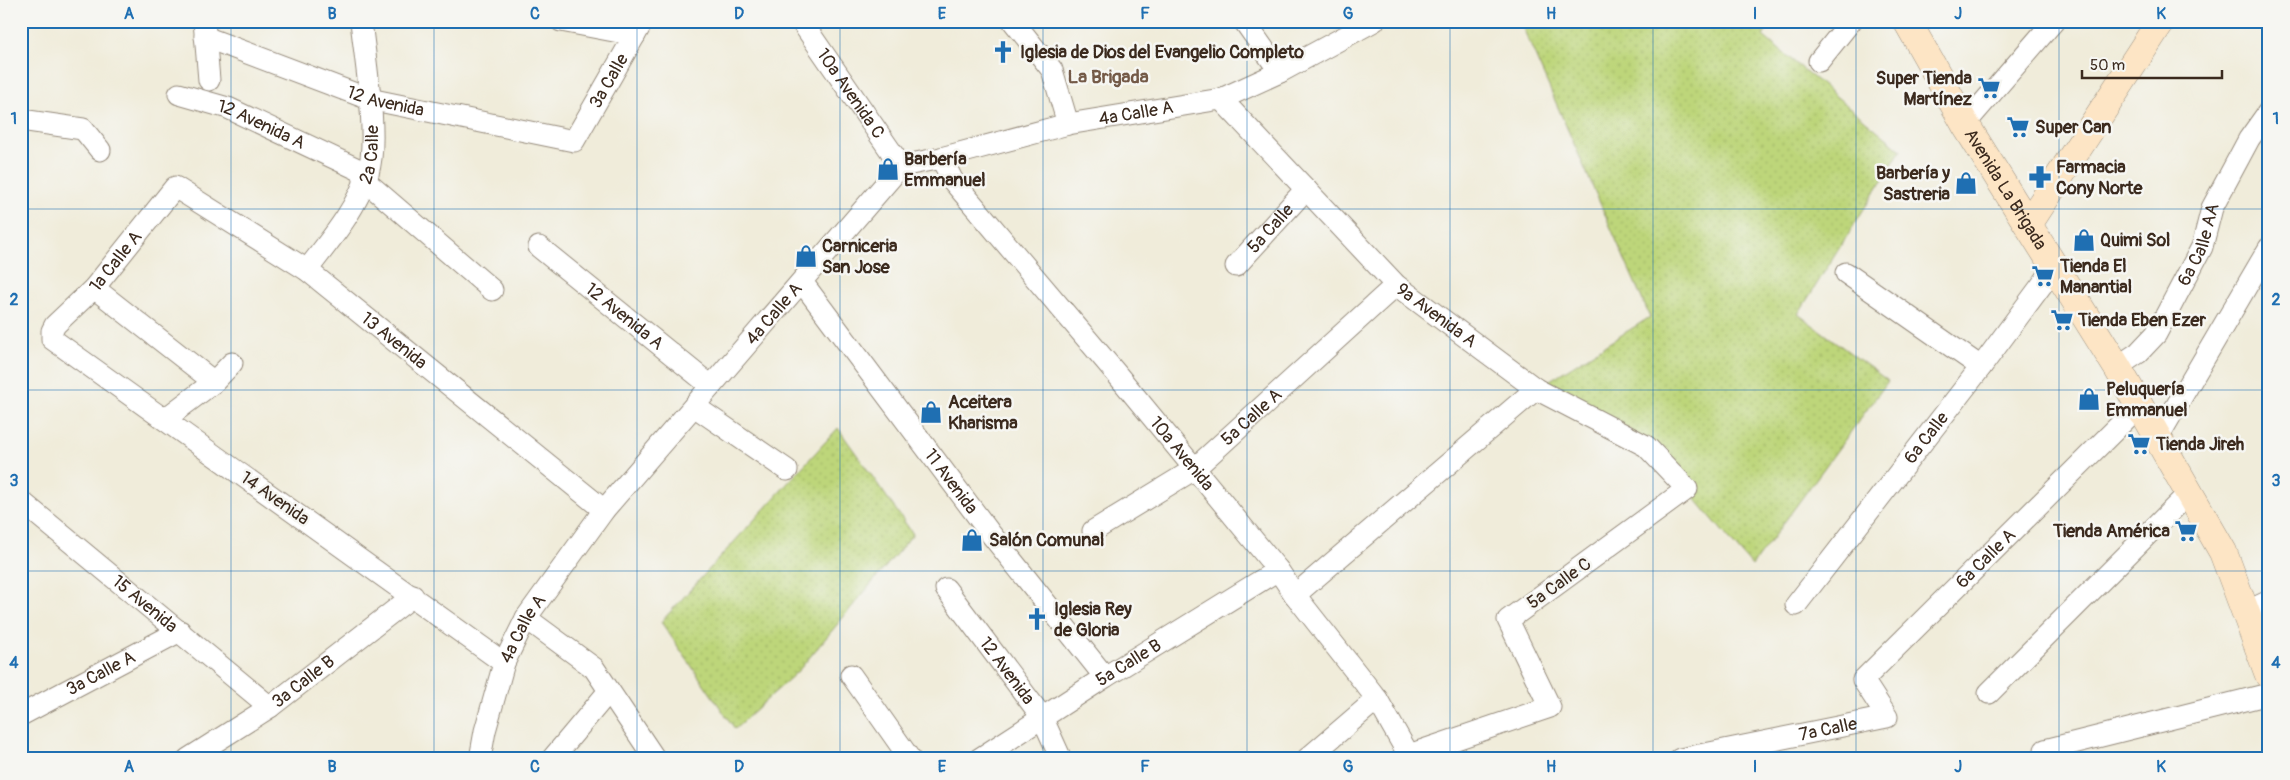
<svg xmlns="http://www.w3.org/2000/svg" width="2290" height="780" font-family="Pangolin,sans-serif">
<defs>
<pattern id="grass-dots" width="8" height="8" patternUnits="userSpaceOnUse" patternTransform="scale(1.25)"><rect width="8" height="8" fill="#bdd67a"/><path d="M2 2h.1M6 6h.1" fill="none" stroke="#a3b869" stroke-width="1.8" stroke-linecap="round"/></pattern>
</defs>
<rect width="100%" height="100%" fill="#f6f6f2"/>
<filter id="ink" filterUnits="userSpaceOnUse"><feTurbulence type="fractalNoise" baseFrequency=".02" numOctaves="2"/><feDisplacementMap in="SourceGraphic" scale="10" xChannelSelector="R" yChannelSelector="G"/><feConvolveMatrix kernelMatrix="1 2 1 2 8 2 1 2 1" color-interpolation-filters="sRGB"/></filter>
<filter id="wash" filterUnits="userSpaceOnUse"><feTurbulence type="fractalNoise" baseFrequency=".0096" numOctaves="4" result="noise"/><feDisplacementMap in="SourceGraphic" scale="20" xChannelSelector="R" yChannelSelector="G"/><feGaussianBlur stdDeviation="1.12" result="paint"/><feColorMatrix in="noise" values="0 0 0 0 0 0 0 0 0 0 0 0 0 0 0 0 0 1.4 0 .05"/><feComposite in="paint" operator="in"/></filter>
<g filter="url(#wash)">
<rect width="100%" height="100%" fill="#f0ecda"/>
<g fill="url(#grass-dots)" stroke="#7c804c">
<path d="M1520,21H1774L1763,36L1901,150L1798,314L1888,381L1752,566L1687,489L1646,446L1536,389L1650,317Z"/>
<path d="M838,428L913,534L799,670L735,729L661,622Z"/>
</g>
</g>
<g filter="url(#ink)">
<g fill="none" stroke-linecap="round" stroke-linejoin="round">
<defs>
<g id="street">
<path d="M204,21L209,80"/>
<path d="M561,21L635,35"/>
<path id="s1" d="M801,21L901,166"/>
<path d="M1013,21L1052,70L1068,124"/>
<path d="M1244,21L1280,72"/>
<path id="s2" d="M205,37L369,99L574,141L643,21"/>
<path d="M1819,61L1851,21"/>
<path id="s3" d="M179,94L228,108L368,174"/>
<path id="s4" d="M1221,99L1396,285L1536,389L1646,446L1687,489L1508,620L1550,707L1409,755"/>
<path d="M21,120L83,129L100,150"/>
<path d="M1965,124L2054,21"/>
<path id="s5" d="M941,158L953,181L1115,372L1278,570L1295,595L1377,699L1411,759"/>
<path d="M364,180L492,290"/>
<path id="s6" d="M539,247L711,386"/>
<path id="s7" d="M1236,266L1306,189"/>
<path id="s8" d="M307,270C330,240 356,210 368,173C379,139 365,59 361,21"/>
<path d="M1846,273L1981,367"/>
<path id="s9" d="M802,282L990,533L1105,677"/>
<path d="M94,288L214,382"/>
<path id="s10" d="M2117,367L2138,353L2156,334L2202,247L2212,208L2249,139L2269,111"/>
<path d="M694,406L787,470"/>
<path d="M165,419L214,382L232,363"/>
<path d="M2157,439L2269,248"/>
<path id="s11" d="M21,501L270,707"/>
<path id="s12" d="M1093,531L1193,470L1396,285"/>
<path id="s13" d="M946,589L1042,717L1061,759"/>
<path d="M1295,595L1536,389"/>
<path id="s14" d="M1796,605L1981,367L2055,267"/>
<path d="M2246,612L2269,601"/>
<path d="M526,618L594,668L655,759"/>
<path id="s15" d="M504,663L52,339V331L55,325L94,288L175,187L307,270L604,510"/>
<path d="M851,675L910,759"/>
<path d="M1989,693L2189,493"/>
<path id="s16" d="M21,715L180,631"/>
<path d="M2045,750L2269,694"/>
<path id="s17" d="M188,759L270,707L413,596"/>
<path id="s18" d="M480,759L485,731L504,663L526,618L604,510L901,166L941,158L1068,124L1221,99L1280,72L1374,21"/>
<path d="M552,759L609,691"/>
<path id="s19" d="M979,759L1105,677L1278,570"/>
<path d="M1307,759L1377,699"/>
<path id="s20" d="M1680,759L1887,717L1863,680L2139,406"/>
</g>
<g id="secondary">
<path id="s21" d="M1907,21L1965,124L2117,367L2223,552L2269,675"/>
<path d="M2029,223L2161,21"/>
</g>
</defs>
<use href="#street" stroke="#968b7c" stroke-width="23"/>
<use href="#secondary" stroke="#968b7c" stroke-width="29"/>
<use href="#street" stroke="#fff" stroke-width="21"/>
<use href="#secondary" stroke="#fde5c5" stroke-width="28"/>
</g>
</g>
<path fill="none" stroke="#1f6fb2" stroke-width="1" stroke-opacity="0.55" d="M231,21V759M434,21V759M637,21V759M840,21V759M1043,21V759M1247,21V759M1450,21V759M1653,21V759M1856,21V759M2059,21V759M21,209H2269M21,390H2269M21,571H2269"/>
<defs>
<symbol id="church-bare" viewBox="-9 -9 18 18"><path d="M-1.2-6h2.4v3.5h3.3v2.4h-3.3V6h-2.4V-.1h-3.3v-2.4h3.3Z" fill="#1f6fb2" stroke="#f6f6f2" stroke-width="2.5" paint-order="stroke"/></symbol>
<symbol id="supermarket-bare" viewBox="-9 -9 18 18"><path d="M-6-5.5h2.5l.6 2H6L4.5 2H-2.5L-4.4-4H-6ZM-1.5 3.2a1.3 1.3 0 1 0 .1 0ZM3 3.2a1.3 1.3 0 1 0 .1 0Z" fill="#1f6fb2" stroke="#f6f6f2" stroke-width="2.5" paint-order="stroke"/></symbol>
<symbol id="shop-bare" viewBox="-9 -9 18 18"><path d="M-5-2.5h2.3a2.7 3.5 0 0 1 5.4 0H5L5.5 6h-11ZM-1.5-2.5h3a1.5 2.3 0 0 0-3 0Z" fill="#1f6fb2" stroke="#f6f6f2" stroke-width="2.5" paint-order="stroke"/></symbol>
<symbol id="pharmacy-bare" viewBox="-9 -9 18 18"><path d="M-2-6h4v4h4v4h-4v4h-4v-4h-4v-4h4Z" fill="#1f6fb2" stroke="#f6f6f2" stroke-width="2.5" paint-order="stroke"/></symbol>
</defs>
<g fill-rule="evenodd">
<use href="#church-bare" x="987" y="36" width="32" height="32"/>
<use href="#supermarket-bare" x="1973" y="72" width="32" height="32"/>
<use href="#supermarket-bare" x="2002" y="111" width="32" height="32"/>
<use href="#shop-bare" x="872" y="153" width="32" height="32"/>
<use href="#pharmacy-bare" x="2024" y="161" width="32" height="32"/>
<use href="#shop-bare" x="1950" y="167" width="32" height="32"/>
<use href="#shop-bare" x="2068" y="224" width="32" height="32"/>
<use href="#shop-bare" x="790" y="240" width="32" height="32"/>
<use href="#supermarket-bare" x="2027" y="260" width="32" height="32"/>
<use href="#supermarket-bare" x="2046" y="304" width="32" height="32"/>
<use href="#shop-bare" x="2073" y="383" width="32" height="32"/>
<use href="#shop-bare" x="915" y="396" width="32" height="32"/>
<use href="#supermarket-bare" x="2123" y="428" width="32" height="32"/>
<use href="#supermarket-bare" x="2170" y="515" width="32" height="32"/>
<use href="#shop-bare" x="956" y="524" width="32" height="32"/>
<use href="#church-bare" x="1021" y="603" width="32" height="32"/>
</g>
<g text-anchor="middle" stroke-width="5" stroke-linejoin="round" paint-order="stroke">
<g font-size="18" font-weight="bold" fill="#3b2a1e" stroke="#f6f6f2" text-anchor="start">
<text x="1020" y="58">Iglesia de Dios del Evangelio Completo</text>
<text x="1972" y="84" text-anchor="end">Super Tienda<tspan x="1972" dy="21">Martínez</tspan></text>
<text x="2035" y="133">Super Can</text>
<text x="904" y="165">Barbería<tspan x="904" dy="21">Emmanuel</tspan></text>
<text x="2056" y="173">Farmacia<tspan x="2056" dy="21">Cony Norte</tspan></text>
<text x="1950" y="179" text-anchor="end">Barbería y<tspan x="1950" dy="21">Sastreria</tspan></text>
<text x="2100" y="246">Quimi Sol</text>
<text x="822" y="252">Carniceria<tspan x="822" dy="21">San Jose</tspan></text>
<text x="2060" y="272">Tienda El<tspan x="2060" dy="21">Manantial</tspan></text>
<text x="2078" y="326">Tienda Eben Ezer</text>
<text x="2106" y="395">Peluquería<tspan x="2106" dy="21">Emmanuel</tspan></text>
<text x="948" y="408">Aceitera<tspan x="948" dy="21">Kharisma</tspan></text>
<text x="2156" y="450">Tienda Jireh</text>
<text x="2170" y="537" text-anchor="end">Tienda América</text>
<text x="989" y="546">Salón Comunal</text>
<text x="1054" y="615">Iglesia Rey<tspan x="1054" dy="21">de Gloria</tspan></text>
</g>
<g font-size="18" fill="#3b2a1e" stroke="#f6f6f2">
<text dy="6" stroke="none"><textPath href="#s2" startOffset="454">3a Calle</textPath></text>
<text dy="6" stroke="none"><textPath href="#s1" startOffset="88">10a Avenida C</textPath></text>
<text dy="6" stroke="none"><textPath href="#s2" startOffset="192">12 Avenida</textPath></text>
<text dy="6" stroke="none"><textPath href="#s18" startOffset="978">4a Calle A</textPath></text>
<text dy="6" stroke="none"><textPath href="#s3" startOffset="88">12 Avenida A</textPath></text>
<text dy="6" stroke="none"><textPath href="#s8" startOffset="134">2a Calle</textPath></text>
<text dy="6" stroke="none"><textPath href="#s21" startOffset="195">Avenida La Brigada</textPath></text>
<text dy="6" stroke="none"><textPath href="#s7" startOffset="51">5a Calle</textPath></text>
<text dy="6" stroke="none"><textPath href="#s10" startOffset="151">6a Calle AA</textPath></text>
<text dy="6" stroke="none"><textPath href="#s15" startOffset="659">1a Calle A</textPath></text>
<text dy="6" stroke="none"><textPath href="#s18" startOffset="542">4a Calle A</textPath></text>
<text dy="6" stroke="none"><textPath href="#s4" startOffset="306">9a Avenida A</textPath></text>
<text dy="6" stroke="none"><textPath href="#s6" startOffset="110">12 Avenida A</textPath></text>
<text dy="6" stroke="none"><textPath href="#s15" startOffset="1022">13 Avenida</textPath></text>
<text dy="6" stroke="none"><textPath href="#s12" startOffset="196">5a Calle A</textPath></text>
<text dy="6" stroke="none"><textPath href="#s14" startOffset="212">6a Calle</textPath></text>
<text dy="6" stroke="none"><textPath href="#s5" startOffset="382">10a Avenida</textPath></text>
<text dy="6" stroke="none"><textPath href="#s9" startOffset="249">11 Avenida</textPath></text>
<text transform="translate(275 498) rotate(35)" y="6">14 Avenida</text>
<text dy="6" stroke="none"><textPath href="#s20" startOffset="428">6a Calle A</textPath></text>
<text transform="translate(1559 583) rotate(-36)" y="6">5a Calle C</text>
<text dy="6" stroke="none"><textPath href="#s11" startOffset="161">15 Avenida</textPath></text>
<text dy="6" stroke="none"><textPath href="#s18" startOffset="138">4a Calle A</textPath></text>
<text dy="6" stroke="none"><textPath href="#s19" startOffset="178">5a Calle B</textPath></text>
<text dy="6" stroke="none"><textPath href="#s13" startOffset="102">12 Avenida</textPath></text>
<text dy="6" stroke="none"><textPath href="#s16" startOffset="90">3a Calle A</textPath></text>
<text dy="6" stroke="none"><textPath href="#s17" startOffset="139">3a Calle B</textPath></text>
<text dy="6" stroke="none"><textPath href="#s20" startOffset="151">7a Calle</textPath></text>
</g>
<g font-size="19" font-weight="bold" fill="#745a48" stroke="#f6f6f2">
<text x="1108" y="83">La Brigada</text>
</g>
</g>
<rect width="2290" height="780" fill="none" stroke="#f6f6f2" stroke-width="55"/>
<path d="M2082 70v8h140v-8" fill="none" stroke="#3b2a1e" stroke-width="2.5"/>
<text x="2090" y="70" font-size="15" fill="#3b2a1e" stroke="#f6f6f2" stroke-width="4" paint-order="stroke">50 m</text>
<rect x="28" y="28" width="2234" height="724" fill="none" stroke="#1f6fb2" stroke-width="2"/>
<g font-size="16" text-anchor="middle" font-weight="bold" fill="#1f6fb2">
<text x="129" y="19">A</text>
<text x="332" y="19">B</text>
<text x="535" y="19">C</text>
<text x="739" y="19">D</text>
<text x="942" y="19">E</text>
<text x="1145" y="19">F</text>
<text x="1348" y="19">G</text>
<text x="1551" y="19">H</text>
<text x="1755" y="19">I</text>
<text x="1958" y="19">J</text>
<text x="2161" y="19">K</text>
<text x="14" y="124">1</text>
<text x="2276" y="124">1</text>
<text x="14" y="305">2</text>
<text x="2276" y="305">2</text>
<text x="14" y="486">3</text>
<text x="2276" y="486">3</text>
<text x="14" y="668">4</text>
<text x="2276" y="668">4</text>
<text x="129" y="772">A</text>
<text x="332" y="772">B</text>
<text x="535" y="772">C</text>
<text x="739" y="772">D</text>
<text x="942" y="772">E</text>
<text x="1145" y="772">F</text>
<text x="1348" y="772">G</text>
<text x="1551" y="772">H</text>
<text x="1755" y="772">I</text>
<text x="1958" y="772">J</text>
<text x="2161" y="772">K</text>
</g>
</svg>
